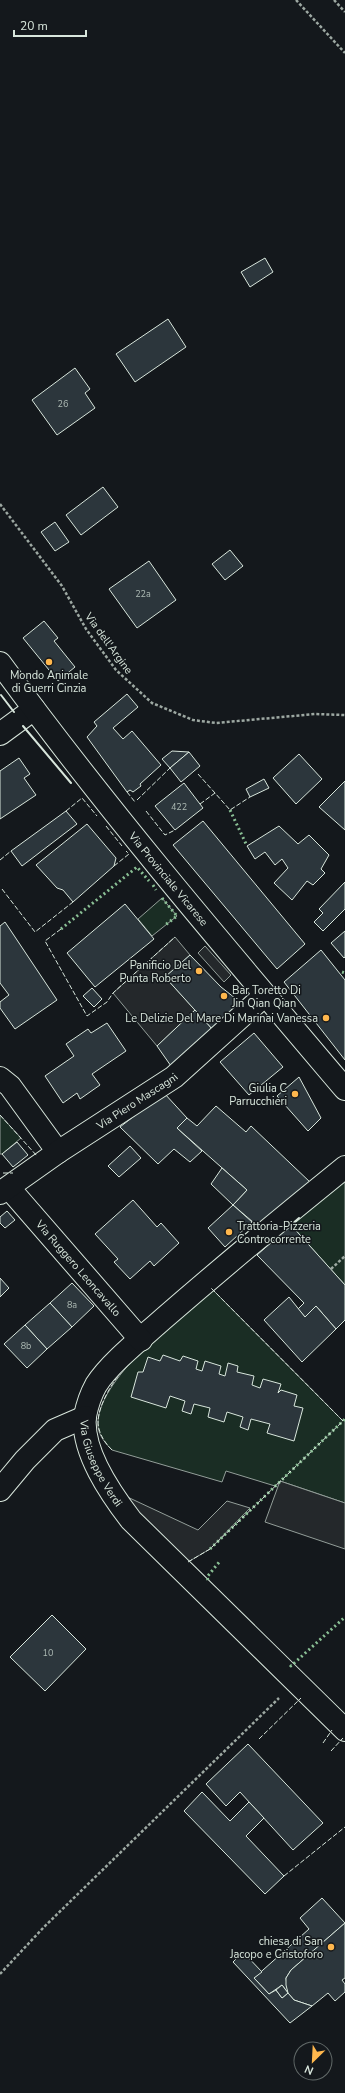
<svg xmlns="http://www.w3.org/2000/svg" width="345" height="2093" font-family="'Nunito Sans',sans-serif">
<rect width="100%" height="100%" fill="#14181c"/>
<g fill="#1a2d24" stroke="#939e99">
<path d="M162,898L177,916L152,936L138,919Z"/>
<path d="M0,1115L21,1138L2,1154H0Z"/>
<path d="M345,1181V1285L291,1225Z"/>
<path d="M211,1288L343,1421L345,1419V1503L280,1481L275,1486L226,1471L222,1482L112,1450C106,1444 99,1436 98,1427C94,1381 180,1317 211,1288Z"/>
</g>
<g fill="#24282b" stroke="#939e99">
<path d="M175,937L190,955L165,977L195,1010L157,1046L113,993Z"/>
<path d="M205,946L231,975L224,982L198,953Z"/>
<path d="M280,1481L345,1503V1549L265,1522Z"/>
<path d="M121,1494L198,1530L227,1501L250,1508L210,1549L188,1562L140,1517Z"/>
</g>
<g fill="#2c363c" stroke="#d8e6dc">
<path d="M265,258L273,272L250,287L241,272Z"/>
<path d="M168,319L186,347L135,382L116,354Z"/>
<path d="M75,368L90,389L85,393L95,408L57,435L32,400Z"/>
<path d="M103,487L118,507L81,535L66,515Z"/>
<path d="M55,522L69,542L55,551L41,532Z"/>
<path d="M230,550L243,566L225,580L212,564Z"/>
<path d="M149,561L176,600L137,628L109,589Z"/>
<path d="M44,621L58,638L54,641L75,667L58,681L23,638Z"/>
<path d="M127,694L138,707L113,728L123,739L132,731L161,765L140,784L141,786L133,792L130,790L127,792L87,737L97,726L94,722Z"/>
<path d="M172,751L189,752L170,768L162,759Z"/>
<path d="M189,752L200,766L181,782L170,768Z"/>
<path d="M299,754L322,779L296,804L273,778Z"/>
<path d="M19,758L30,774L24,778L36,795L0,819V771Z"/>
<path d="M264,779L269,788L250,797L246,789Z"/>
<path d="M345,781V830L319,807Z"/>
<path d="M184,783L203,808L175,830L155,806Z"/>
<path d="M66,811L77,824L22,866L11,851Z"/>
<path d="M203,821L305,944L277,969L173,845Z"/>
<path d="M87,824L116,858L114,866L73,902L63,890L57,888L36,865Z"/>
<path d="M279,826L298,844L309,835L329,855L321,869L325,873L313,885L307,881L292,900L274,883L288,868L282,859L275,865L265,852L255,859L247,846Z"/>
<path d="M345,882V909L323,931L314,922L323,913L319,909Z"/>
<path d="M125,904L154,939L95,987L67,953Z"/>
<path d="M5,922L57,1000L15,1029L0,1008V1002L9,995L0,983V926Z"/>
<path d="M345,931V957L344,958L331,943Z"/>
<path d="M321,950L345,980V1060L284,982Z"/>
<path d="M190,955L221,987L240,1002L212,1029L165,977Z"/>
<path d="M92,988L102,999L94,1007L83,996Z"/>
<path d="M195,1010L212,1029L171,1066L157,1046Z"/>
<path d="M107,1023L126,1051L92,1074L100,1085L80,1099L77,1093L63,1103L45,1076L74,1056L66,1044L88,1029L91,1033Z"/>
<path d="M254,1033L283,1067L249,1095L220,1062Z"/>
<path d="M299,1077L321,1118L308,1131L277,1096Z"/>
<path d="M164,1093L187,1118L177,1128L202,1151L190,1162L174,1149L158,1164L120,1127Z"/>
<path d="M216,1106L246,1132L251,1126L311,1183L260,1228L233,1205L247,1190L177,1128L187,1118L197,1126Z"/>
<path d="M17,1142L28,1155L13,1167L2,1154Z"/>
<path d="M130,1146L141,1158L119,1177L108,1166Z"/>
<path d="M222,1168L247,1190L233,1205L211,1184Z"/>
<path d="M133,1200L157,1227L161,1223L179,1243L154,1266L150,1261L130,1279L114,1262L118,1259L95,1234Z"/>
<path d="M233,1205L252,1222L225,1247L208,1228Z"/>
<path d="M7,1211L15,1220L5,1228L0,1223V1217Z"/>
<path d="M291,1225L345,1285V1320L336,1329L316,1306L305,1317L298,1309L304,1303L257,1255Z"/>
<path d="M0,1278L9,1288L0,1297Z"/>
<path d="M72,1283L94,1306L72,1327L50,1303Z"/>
<path d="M289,1297L305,1317L316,1306L336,1329L302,1362L264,1320Z"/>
<path d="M50,1303L72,1327L47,1349L25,1325Z"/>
<path d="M25,1325L47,1349L27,1368L4,1344Z"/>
<path d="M163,1355L180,1361L183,1356L198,1361L196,1369L202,1371L205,1361L221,1366L219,1374L225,1376L228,1363L238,1366L237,1372L254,1376L252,1385L260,1388L263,1379L281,1384L278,1393L281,1390L297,1395L294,1406L303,1408L294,1441L267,1433L270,1424L251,1419L248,1430L240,1427L243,1417L227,1412L224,1422L208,1417L210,1408L194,1404L191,1414L182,1411L185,1401L170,1396L166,1408L131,1397L138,1372H143L148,1357L160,1361Z"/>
<path d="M52,1615L86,1649L45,1691L10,1657Z"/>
<path d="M248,1744L323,1823L293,1850L240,1792L226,1806L206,1784Z"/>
<path d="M202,1792L230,1821L249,1802L264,1818L246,1836L284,1876L265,1894L184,1811Z"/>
<path d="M322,1898L345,1923L291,1970L286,1978L288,1993L282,1985L269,1994L254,1978L309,1929L300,1918Z"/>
<path d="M345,1923V1978L342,1980L345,1984V1992L335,2001L328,1993L312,2006L294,2000L288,1993L286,1985V1978L291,1970Z"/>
<path d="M243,1952L262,1972L254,1978L269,1994L276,1990L282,1998L288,1993L294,2000L312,2006L290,2023L233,1962Z"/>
<path d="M282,1985L288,1993L282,1998L276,1990Z"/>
</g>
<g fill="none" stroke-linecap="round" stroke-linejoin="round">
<defs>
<g id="minor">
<path d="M0,734L34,709"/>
<path d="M0,1078L10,1086L58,1152"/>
<path id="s1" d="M345,1167C283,1217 223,1267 163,1319C143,1337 110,1363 96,1385C91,1394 87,1406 85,1416C81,1451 111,1494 131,1520L345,1730"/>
<path id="s2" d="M9,1188L141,1340"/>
<path id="s3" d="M0,1193L58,1152L174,1077L264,996"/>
<path d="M0,1490L25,1460L55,1430L85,1417"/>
</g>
<g id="major">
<path id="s4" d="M0,663C108,811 227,950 345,1089"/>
</g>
</defs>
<use href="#minor" stroke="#d8e6dc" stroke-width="24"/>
<use href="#major" stroke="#d8e6dc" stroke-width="24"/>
<g stroke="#9da8a2" stroke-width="2.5" stroke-dasharray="3 2" stroke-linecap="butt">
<path d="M296,0L345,53"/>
<path d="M334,0L345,12"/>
<path d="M0,504L62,586L86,629L116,670L152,703L193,720L216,723L315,714L345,715"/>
<path d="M331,1269L345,1256"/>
<path d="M0,1974L44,1927L279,1698"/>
</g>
<use href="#minor" stroke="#14181c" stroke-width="22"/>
<use href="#major" stroke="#14181c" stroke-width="22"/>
<g stroke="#8ac095" stroke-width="3" stroke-dasharray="2 3" stroke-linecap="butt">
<path d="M230,810L247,846"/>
<path d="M153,885L156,890"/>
<path d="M162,898L177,916L164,926"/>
<path d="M61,929L137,867L149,881"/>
<path d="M342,972L345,973"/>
<path d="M210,1549L345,1419"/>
<path d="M208,1580L207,1577L220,1561"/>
<path d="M290,1665L291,1666L345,1617"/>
</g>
<g stroke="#d8e6dc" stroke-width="1" stroke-dasharray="5 2" stroke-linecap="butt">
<path d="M198,774L215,793"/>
<path d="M127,792L135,802"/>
<path d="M137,800L170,768"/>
<path d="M200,804L215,793L230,810L250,797"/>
<path d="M66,811L82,798L97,816"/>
<path d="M146,811L165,835L175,830"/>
<path d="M106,826L122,846"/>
<path d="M0,860L11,851"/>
<path d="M114,866L129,854L126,851"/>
<path d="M2,889L35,932L73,902"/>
<path d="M61,929L45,941L87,1016L107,1002L113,993L175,937"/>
<path d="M0,1115L37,1156"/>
<path d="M3,1173H13"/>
<path d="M112,1450C106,1444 101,1437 99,1429C94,1413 110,1386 119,1375"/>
<path d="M188,1562L210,1549L343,1421L211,1288"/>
<path d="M259,1739L301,1698"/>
<path d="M323,1743L332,1730"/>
<path d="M331,1751L343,1738"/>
<path d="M284,1876L345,1827"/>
</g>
<g stroke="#d8e6dc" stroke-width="2">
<path d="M1,695L14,712"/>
<path d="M23,726L71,783"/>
<path d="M291,1225L299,1218"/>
</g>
</g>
<g fill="#ffb74d" stroke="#14181c" stroke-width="1.5">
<circle cx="49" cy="662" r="4"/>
<circle cx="199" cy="971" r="4"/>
<circle cx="224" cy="996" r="4"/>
<circle cx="326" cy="1018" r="4"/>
<circle cx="295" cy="1094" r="4"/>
<circle cx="229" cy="1232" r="4"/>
<circle cx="331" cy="1947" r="4"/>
</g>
<g text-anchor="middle" stroke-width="3" stroke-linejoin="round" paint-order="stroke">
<g font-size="9" fill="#adbab4">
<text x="63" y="407">26</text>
<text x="143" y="597">22a</text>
<text x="179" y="810">422</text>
<text x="72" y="1308">8a</text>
<text x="26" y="1349">8b</text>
<text x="48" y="1656">10</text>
</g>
<g font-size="11" fill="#d8e6dc" stroke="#14181c">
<text transform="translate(109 643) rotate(54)" y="4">Via dell'Argine</text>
<text dy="4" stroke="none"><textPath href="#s4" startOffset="274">Via Provinciale Vicarese</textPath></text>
<text dy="4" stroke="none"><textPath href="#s3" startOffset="165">Via Piero Mascagni</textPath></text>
<text dy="4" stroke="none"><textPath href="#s2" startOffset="106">Via Ruggero Leoncavallo</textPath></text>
<text dy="4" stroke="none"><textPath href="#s1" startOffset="415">Via Giuseppe Verdi</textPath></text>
</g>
<g font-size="11" fill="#d8e6dc" stroke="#14181c" text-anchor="end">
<text x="49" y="679" text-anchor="middle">Mondo Animale<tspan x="49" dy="13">di Guerri Cinzia</tspan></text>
<text x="191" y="969">Panificio Del<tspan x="191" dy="13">Punta Roberto</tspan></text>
<text x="232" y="994" text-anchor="start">Bar Toretto Di<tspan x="232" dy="13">Jin Qian Qian</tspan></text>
<text x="318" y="1022">Le Delizie Del Mare Di Marinai Vanessa</text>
<text x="287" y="1092">Giulia C<tspan x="287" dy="13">Parrucchieri</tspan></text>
<text x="237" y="1230" text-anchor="start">Trattoria-Pizzeria<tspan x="237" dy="13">Controcorrente</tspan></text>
<text x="323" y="1945">chiesa di San<tspan x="323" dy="13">Jacopo e Cristoforo</tspan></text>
</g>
</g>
<g transform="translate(313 2061) rotate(204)"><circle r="19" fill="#14181c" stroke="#626a69"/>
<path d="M0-3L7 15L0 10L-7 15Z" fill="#ffb74d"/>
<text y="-6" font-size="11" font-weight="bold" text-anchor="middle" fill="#d8e6dc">N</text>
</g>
<path d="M14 30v6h72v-6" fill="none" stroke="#d8e6dc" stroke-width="2"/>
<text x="20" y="30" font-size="12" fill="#d8e6dc" stroke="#14181c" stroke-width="3" paint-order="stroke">20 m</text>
</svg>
